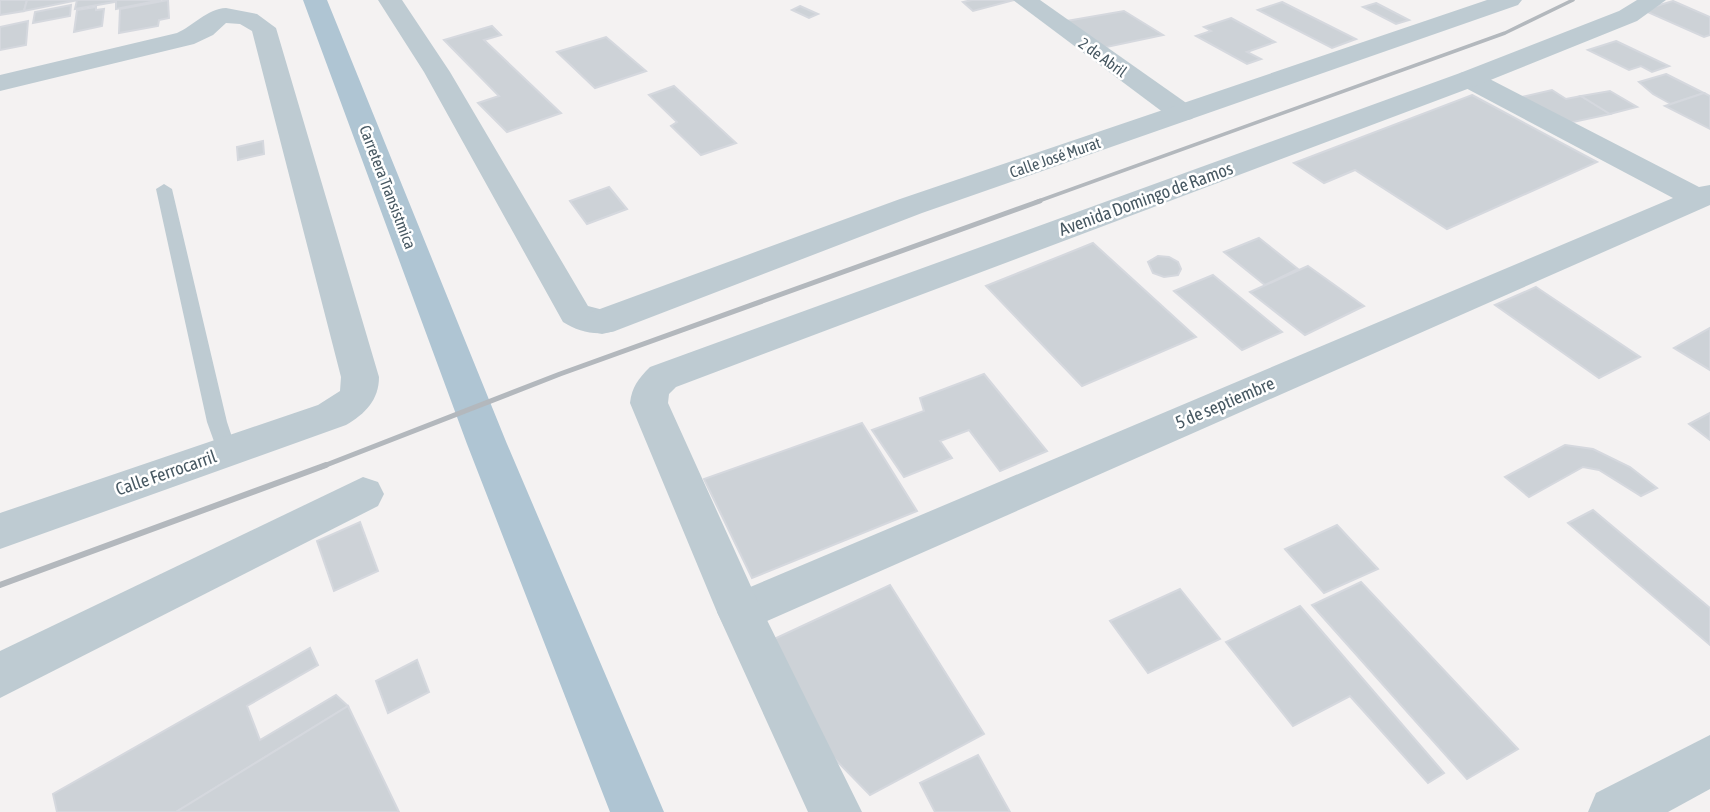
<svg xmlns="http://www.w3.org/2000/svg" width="1710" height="812" font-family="'Asap Condensed',sans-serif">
<rect width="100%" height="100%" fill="#f4f2f2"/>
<g fill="#cdd2d7" stroke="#d5d8de" stroke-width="2">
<path d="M0,0H27L24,11L0,15Z"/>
<path d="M27,0H78L24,11Z"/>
<path d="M77,0H115L114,2L75,9Z"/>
<path d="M116,0H161L116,9Z"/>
<path d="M168,0L169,18L159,20L158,26L119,33L120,9Z"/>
<path d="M972,0H1014L973,11L963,2Z"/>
<path d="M1673,1L1710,17V35L1704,37L1643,10Z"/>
<path d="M1282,2L1356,39L1332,48L1258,10Z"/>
<path d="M1376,3L1409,20L1396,24L1363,7Z"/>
<path d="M71,5L70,16L33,23L35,12Z"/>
<path d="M800,6L818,14L809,18L792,10Z"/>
<path d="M96,7V10L104,9L102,26L74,32L77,10Z"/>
<path d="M1124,11L1163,35L1102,48L1066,21Z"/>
<path d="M1231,18L1275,42L1247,52L1261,59L1247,64L1196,36L1211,31L1204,27Z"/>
<path d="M28,21L26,45L0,50V27Z"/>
<path d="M492,26L501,35L484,40L561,113L507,132L478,103L499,96L444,40Z"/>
<path d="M606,37L646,71L595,88L557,52Z"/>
<path d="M1616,41L1669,66L1652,72L1641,66L1629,70L1588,50Z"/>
<path d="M1666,74L1704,93L1671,104L1653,94L1639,82Z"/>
<path d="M674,86L736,143L701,155L671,126L677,122L649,95Z"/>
<path d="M1552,90L1566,99L1581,96L1610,114L1564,124L1522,97Z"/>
<path d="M1610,91L1637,107L1610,114L1581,96Z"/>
<path d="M1704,93L1710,96V129L1665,106Z"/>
<path d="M1472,95L1597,162L1447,229L1355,170L1324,183L1294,163Z"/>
<path d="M263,141L264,154L238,160L237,147Z"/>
<path d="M609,187L627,209L587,224L570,201Z"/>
<path d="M1259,238L1298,269L1265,285L1224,252Z"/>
<path d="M1093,243L1196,337L1082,386L986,286Z"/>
<path d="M1158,256L1169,257L1178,262L1181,269L1178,275L1164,277L1153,273L1148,262Z"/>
<path d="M1308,266L1364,306L1305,335L1250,292Z"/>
<path d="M1213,275L1282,332L1242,350L1174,291Z"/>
<path d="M1536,287L1640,357L1599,378L1495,305Z"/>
<path d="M1710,328V370L1674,348Z"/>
<path d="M984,374L1047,451L1000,471L969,430L940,441L952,458L904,477L872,430L924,411L920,398Z"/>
<path d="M1710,413V440L1689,424Z"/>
<path d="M862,423L917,511L752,578L704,479Z"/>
<path d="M1565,445L1593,449L1630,467L1657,488L1641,496L1599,470L1583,467L1529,497L1505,477Z"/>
<path d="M1593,510L1710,608V645L1568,523Z"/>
<path d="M360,522L378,571L334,591L317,541Z"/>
<path d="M1337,525L1378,569L1324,593L1285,549Z"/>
<path d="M1361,582L1518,749L1467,779L1312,605Z"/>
<path d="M890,585L984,734L870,795L831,755L772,640Z"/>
<path d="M1180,589L1220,639L1148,673L1110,621Z"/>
<path d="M1300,606L1444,773L1428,783L1350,696L1293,726L1226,642Z"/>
<path d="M310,648L318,665L247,706L260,740L336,695L348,706L176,812H57L53,794Z"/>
<path d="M417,660L429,692L388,713L376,681Z"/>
<path d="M348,706L399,812H176Z"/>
<path d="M978,755L1010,812H935L920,783Z"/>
</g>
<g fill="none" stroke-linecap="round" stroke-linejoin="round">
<path fill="#becbd2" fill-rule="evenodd" d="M164,184L172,189L227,422L237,452L234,458L227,460L220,458L207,422L156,189Z"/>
<g fill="#becbd2" fill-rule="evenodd">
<path d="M378,0H402L450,72L588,306L615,313L620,322L615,331C596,336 579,332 563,322L424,72Z"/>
<path d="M1013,0H1040L1192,107L1196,113L1192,119L1182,121L1172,119Z"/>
<path d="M226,8L257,14L276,28L379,377C379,400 365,414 346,425L0,549V513L318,405L340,391L341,377L252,31L240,24L226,23L213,35L194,44L0,91V75L177,33C193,26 207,9 226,8Z"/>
<path d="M1469,71L1478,73L1699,187L1710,185V205L756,626L740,632L724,626L717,612L724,598L1673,198L1460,85L1456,79L1460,73Z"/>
<path d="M363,477L378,482L384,494L378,506L0,698V651Z"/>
<path d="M1710,735V789L1668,812H1588L1596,793Z"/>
</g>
<g fill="#becbd2" fill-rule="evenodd">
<path d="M1487,0H1522L1518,5L922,213L615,331L602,334L589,331L584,322L589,313L900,199Z"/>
<path d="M1637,0H1666L1637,21L1478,85L676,387L669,394L668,403L758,602L862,812H808L717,612L630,403C632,387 638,379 650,367L1460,73L1619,11Z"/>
</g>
<path fill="#afc5d3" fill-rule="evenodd" d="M303,0H327L507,444L664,812H610L467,444Z"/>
<path stroke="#b3b8bd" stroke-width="3.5" d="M1036,202L1505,33L1573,0"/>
<path stroke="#b3b8bd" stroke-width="5" d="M321,467L560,374L1040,201"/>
<path stroke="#b3b8bd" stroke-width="6" d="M0,585L326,465"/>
</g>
<g text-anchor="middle" stroke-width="5" stroke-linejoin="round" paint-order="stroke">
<g font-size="16" fill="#475862" stroke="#fff">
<text transform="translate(1103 57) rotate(36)" y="6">2 de Abril</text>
<text transform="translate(1055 157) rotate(-19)" y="6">Calle José Murat</text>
<text transform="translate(388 187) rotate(69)" y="6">Carretera Transistmica</text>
</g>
<g font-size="18" fill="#475862" stroke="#fff">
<text transform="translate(1146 199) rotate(-20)" y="6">Avenida Domingo de Ramos</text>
<text transform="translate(1225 403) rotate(-23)" y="6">5 de septiembre</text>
<text transform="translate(166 473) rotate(-19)" y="6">Calle Ferrocarril</text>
</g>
</g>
</svg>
